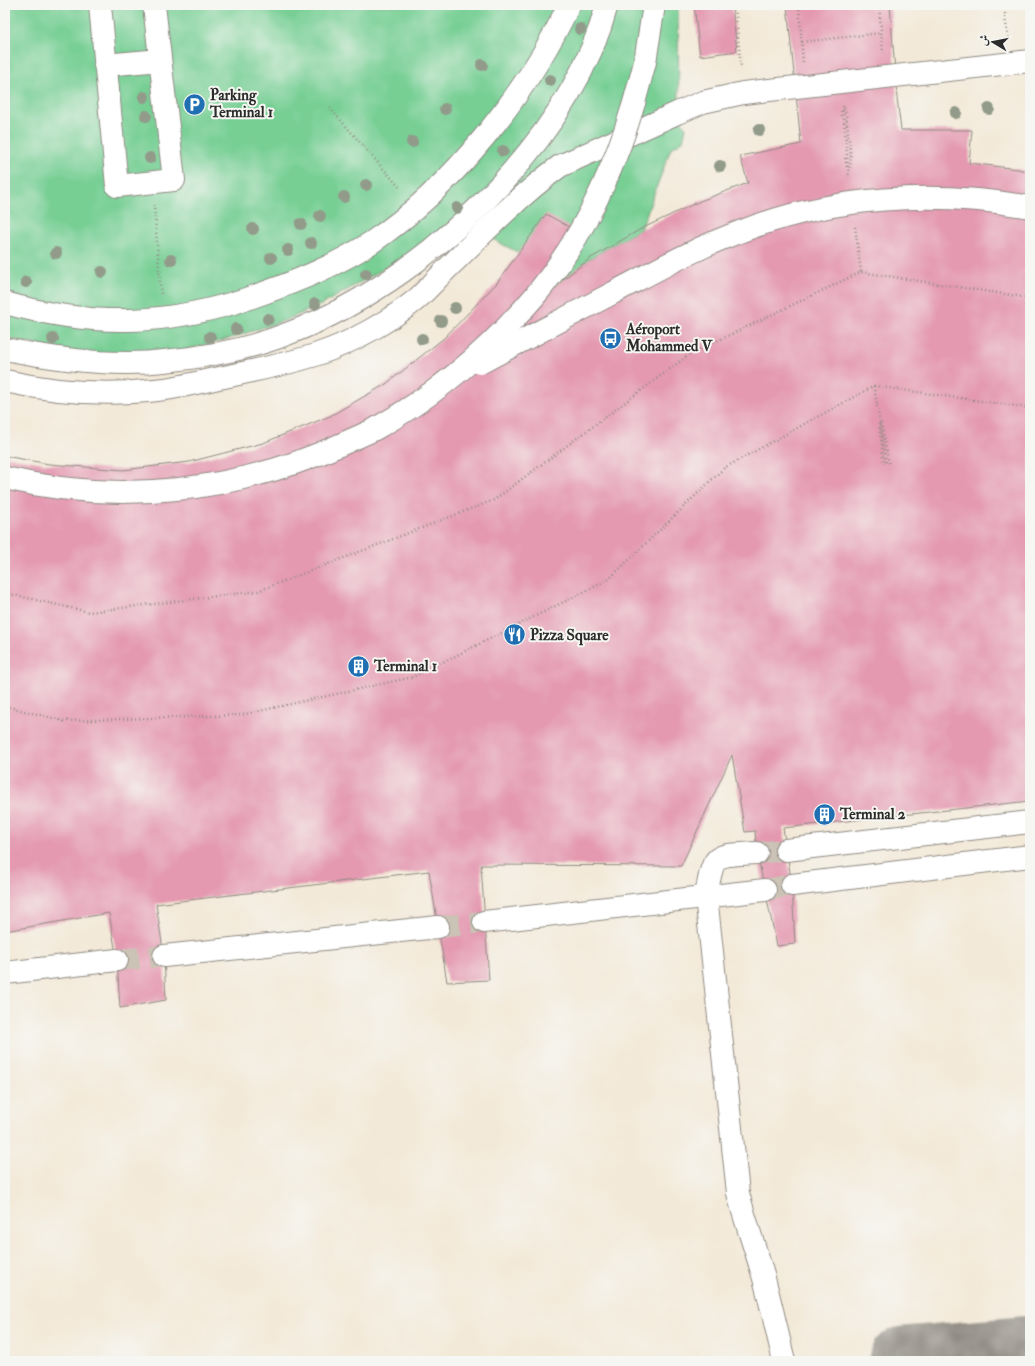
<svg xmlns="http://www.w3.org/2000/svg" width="1035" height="1366" font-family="'IM FELL Double Pica',Amiri,serif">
<rect width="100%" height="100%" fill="#f6f6f2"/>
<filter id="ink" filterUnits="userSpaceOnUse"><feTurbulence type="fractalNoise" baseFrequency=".025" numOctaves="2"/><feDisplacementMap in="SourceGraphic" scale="8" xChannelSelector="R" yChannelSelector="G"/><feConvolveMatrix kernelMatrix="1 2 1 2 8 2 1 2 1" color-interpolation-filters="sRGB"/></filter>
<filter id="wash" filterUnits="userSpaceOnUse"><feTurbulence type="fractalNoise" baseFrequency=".012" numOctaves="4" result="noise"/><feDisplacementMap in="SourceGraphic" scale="16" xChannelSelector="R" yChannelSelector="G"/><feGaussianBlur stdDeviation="0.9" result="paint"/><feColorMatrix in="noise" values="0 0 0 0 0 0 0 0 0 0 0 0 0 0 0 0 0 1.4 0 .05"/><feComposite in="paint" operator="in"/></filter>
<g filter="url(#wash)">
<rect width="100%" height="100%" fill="#f3e9d8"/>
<path fill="#77cf94" stroke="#517d60" d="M5,5H678L679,118L686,128L683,141L671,148L641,229L591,258L550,289L519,253L483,234L457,218L420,248L321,305L286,320L228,339L186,350L148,355L79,354L5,338Z"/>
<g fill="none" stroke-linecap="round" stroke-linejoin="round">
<path stroke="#8f8a82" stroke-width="69" d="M903,1361L1030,1350"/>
</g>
<g id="blocks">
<g fill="#e499b1">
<path d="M694,5H732L737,51L700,56Z"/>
<path d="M787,5H890L897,98L901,130H972L969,163L1018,169L1030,172V801L783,828L792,885L795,944L777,946L757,853L755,831L745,832L732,755L681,866L481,865L489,980L447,982L429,871L156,904L164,956L166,1000L120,1008L117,960L109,913L5,931V456L49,464L123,470L189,462L263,443L330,416L386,384L444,338L497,283L546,214L585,236L550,289L591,258L641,229L700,201L748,183L740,156L801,144Z"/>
</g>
</g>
</g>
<g filter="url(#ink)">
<use href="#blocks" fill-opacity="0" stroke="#8f8a82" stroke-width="1"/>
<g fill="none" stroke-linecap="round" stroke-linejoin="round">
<g stroke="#cbc3b5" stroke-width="22" stroke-dasharray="22 11" stroke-linecap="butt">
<path d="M757,853L786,850"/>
<path d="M765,890L792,885"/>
<path d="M438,927L484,922"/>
<path d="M117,960L164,956"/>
</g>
<defs>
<g id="minor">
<path d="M100,5L117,186L174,180L154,5"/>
<path d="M105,65L160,60"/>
<path d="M634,103L645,62L654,5"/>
<path d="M5,303C45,314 88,321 129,320C172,319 215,310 255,296C296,282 336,266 372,242C452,188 528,92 569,5"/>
<path d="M5,349C55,359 113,367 164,361C205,357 249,349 287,334C369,303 442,248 501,184C548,133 589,72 607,5"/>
<path d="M5,381C58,393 111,396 165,389C186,386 208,380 229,376C259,369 289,364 318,354C351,343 390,321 417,299C430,287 442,273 455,261C488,228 522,194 560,166L677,113L703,102L743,93L1030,61"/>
<path d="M786,850L1030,822"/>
<path d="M757,853C713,856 714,851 706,896L738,1193C745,1221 755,1247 763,1275C771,1303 777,1332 784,1361"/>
<path d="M792,885L1030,856"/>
<path d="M484,922L765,890"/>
<path d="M164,956L438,927"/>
<path d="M5,973L117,960"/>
</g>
</defs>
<use href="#minor" stroke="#8f8a82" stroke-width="24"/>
<g stroke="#8f8a82" stroke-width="2.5" stroke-dasharray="1 3" stroke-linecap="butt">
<path d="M735,5L741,68"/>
<path d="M799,5L803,62"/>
<path d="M879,5L883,53"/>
<path d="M1005,5V18L1009,40"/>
<path d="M802,42L881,33"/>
<path d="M843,106L849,178"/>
<path d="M330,108L401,189"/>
<path d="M844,108L846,114L851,158L850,168"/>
<path d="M841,116L842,109"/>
<path d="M845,158L847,168"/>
<path d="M154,205L161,294"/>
<path d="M855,227L861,273"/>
<path d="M874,386L886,463"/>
<path d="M881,423L889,463"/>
<path d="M879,424L884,464"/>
<path d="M5,593L89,612L258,591L494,500L690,354L861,272L1030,298"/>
<path d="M5,706L64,721L241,715L413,677L608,580L724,468L874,386L1030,408"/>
</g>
<use href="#minor" stroke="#fff" stroke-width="22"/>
<defs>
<g id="minor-bridge">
<path d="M480,363C524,340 568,317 611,294C655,271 695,248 742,231C833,196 934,190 1030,207"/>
<path d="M5,478C117,505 238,492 342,444C353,439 365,434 375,429C436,395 489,350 534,297C581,241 613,173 634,103"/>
</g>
</defs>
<use href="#minor-bridge" stroke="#8f8a82" stroke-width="24" stroke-linecap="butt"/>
<use href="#minor-bridge" stroke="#fff" stroke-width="22"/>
</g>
<g fill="#929b8a">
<circle cx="580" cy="29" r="6"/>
<circle cx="482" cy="65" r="6"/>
<circle cx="550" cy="80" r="6"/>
<circle cx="144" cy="97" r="6"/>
<circle cx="445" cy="109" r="6"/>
<circle cx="989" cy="109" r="6"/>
<circle cx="956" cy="113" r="6"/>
<circle cx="146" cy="116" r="6"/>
<circle cx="759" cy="130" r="6"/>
<circle cx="412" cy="142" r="6"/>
<circle cx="503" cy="151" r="6"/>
<circle cx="150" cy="158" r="6"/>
<circle cx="720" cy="166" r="6"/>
<circle cx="366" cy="185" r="6"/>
<circle cx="344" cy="197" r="6"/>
<circle cx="457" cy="208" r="6"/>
<circle cx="320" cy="216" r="6"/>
<circle cx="301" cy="224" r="6"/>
<circle cx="253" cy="229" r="6"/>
<circle cx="311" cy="243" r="6"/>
<circle cx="288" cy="250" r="6"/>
<circle cx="56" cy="253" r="6"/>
<circle cx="271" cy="258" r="6"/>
<circle cx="171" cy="260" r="6"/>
<circle cx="102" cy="272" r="6"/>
<circle cx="366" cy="274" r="6"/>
<circle cx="26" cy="282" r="6"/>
<circle cx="315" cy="304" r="6"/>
<circle cx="455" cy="308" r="6"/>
<circle cx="268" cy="319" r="6"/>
<circle cx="441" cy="321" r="6"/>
<circle cx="236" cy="329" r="6"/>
<circle cx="210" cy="337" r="6"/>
<circle cx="53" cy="339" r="6"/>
<circle cx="422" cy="339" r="6"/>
</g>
</g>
<defs>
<symbol id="parking-disc" viewBox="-11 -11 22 22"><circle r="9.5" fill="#1f6fb2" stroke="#f6f6f2"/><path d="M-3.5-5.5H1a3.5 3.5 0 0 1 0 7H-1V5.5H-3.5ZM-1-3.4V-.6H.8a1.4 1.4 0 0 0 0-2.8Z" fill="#fff"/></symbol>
<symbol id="bus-disc" viewBox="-11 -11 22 22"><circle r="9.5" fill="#1f6fb2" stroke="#f6f6f2"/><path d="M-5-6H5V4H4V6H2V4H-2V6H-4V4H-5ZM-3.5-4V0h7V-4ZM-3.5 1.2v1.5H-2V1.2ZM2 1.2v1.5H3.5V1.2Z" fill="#fff"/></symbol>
<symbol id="restaurant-disc" viewBox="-11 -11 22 22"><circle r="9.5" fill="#1f6fb2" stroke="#f6f6f2"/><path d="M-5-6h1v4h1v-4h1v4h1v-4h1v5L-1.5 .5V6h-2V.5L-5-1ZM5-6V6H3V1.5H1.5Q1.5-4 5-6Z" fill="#fff"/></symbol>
<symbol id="building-disc" viewBox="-11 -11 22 22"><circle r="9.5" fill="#1f6fb2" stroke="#f6f6f2"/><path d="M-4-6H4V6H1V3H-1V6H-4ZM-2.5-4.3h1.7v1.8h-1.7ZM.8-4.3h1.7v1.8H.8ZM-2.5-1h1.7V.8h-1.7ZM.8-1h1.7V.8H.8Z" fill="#fff"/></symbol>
</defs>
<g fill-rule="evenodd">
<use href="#parking-disc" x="182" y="92" width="25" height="25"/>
<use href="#bus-disc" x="598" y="326" width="25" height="25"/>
<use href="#restaurant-disc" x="502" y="622" width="25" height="25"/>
<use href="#building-disc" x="346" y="654" width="25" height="25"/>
<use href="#building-disc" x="812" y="802" width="25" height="25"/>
</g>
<g text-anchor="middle" stroke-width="4" stroke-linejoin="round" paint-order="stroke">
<g font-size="15" font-weight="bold" fill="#2b2b2b" stroke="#f6f6f2" text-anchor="start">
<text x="210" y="100">Parking<tspan x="210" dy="17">Terminal 1</tspan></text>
<text x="626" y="334">Aéroport<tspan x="626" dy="17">Mohammed V</tspan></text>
<text x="530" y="640">Pizza Square</text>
<text x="374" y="671">Terminal 1</text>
<text x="840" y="819">Terminal 2</text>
</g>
</g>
<rect width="1035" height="1366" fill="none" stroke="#f6f6f2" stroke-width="20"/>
<g transform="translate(993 42) rotate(280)" stroke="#f6f6f2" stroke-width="3" paint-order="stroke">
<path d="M0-3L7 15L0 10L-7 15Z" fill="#2b2b2b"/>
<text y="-6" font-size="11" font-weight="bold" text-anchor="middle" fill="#2b2b2b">ش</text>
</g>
</svg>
